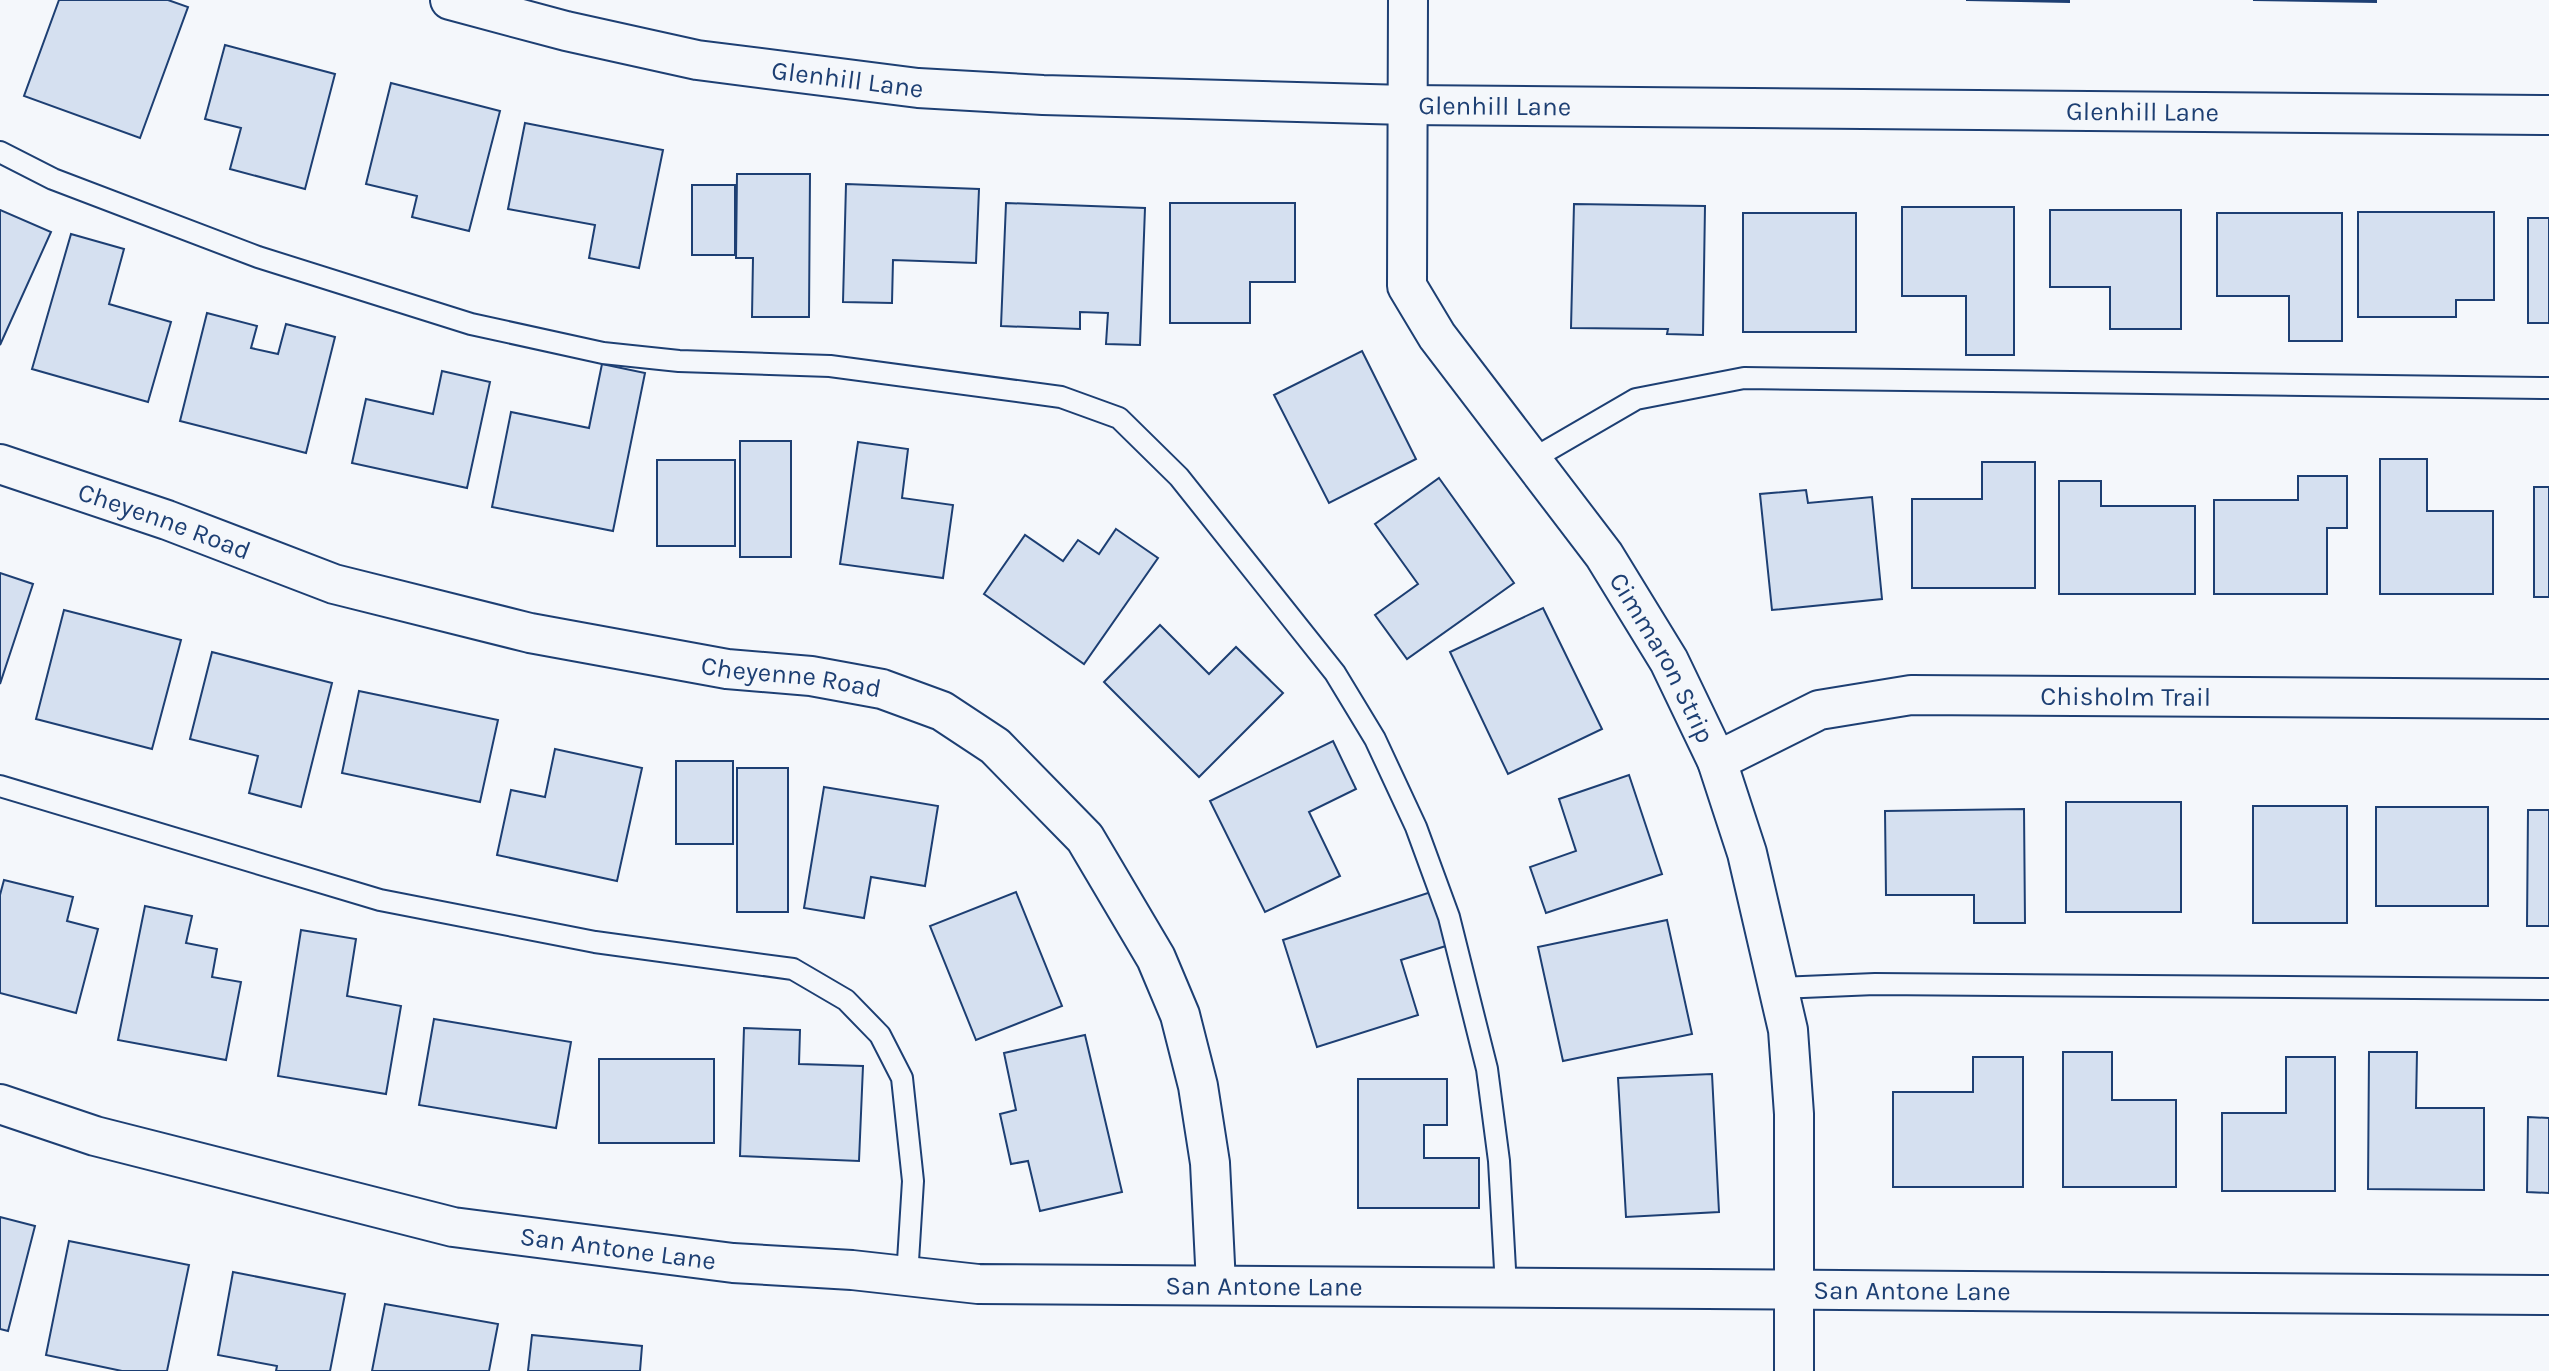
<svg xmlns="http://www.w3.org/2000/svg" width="2549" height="1371" font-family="Karla,sans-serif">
<rect width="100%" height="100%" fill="#f4f7fb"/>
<g fill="#d5e0f0" stroke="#1d3f73" stroke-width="2">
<path d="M59,0H168L188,7L140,138L24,96Z"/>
<path d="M1966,0H2069V2Z"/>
<path d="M2253,0H2376V2Z"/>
<path d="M225,45L335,74L305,189L230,169L241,128L205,119Z"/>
<path d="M391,83L500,111L469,231L412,217L417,196L366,184Z"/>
<path d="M525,123L663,150L639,268L589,258L595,225L508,209Z"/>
<path d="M737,174H810L809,317H752L753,258H736Z"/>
<path d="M846,184L979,189L976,263L893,260L892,303L843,302Z"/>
<rect x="692" y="185" width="43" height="70"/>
<path d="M1006,203L1145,208L1140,345L1106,344L1108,313L1080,312V329L1001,326Z"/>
<path d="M1170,203H1295V282H1250V323H1170Z"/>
<path d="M1574,204L1705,206L1703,335L1667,334L1668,329L1571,328Z"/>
<path d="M1902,207H2014V355H1966V296H1902Z"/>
<path d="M0,210L51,232L0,345Z"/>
<path d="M2050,210H2181V329H2110V287H2050Z"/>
<path d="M2358,212H2494V300H2456V317H2358Z"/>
<rect x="1743" y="213" width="113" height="119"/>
<path d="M2217,213H2342V341H2289V296H2217Z"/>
<rect x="2528" y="218" width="21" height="105"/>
<path d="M71,234L124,249L109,304L171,322L148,402L32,369Z"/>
<path d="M207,313L257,326L251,348L278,354L286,324L335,337L306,453L180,421Z"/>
<path d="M1362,351L1416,459L1329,503L1274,395Z"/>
<path d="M602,364L645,373L613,531L492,507L511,412L589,428Z"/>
<path d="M442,371L490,382L467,488L352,463L366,399L433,414Z"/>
<rect x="740" y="441" width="51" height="116"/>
<path d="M858,442L908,449L902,498L953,505L943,578L840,564Z"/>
<path d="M2380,459H2427V511H2493V594H2380Z"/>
<rect x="657" y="460" width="78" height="86"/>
<path d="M1982,462H2035V588H1912V499H1982Z"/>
<path d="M2298,476H2347V528H2327V594H2214V500H2298Z"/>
<path d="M1439,478L1514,583L1407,659L1375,615L1418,584L1375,524Z"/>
<path d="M2059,481H2101V506H2195V594H2059Z"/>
<rect x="2534" y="487" width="15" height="110"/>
<path d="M1806,490L1808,503L1872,497L1882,599L1772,610L1760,494Z"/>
<path d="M1116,529L1158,558L1084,664L984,594L1025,535L1063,561L1078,540L1099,554Z"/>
<path d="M0,573L33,584L0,684Z"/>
<path d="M1543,608L1602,729L1508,774L1450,652Z"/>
<path d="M64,610L181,640L152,749L36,719Z"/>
<path d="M1160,625L1209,674L1236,647L1283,693L1199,777L1104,682Z"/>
<path d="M212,652L332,683L301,807L249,793L258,756L190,739Z"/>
<path d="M359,691L498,720L480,802L342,773Z"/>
<path d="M1333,741L1356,789L1309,812L1340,876L1265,912L1210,801Z"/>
<path d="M555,749L642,768L617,881L497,855L511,790L545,797Z"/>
<rect x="676" y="761" width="57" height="83"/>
<rect x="737" y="768" width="51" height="144"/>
<path d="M1629,775L1662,874L1546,913L1530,867L1576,851L1559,799Z"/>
<path d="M824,787L938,806L925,886L871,877L864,918L804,908Z"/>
<rect x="2066" y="802" width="115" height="110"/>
<rect x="2253" y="806" width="94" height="117"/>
<rect x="2376" y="807" width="112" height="99"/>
<path d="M2024,809L2025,923H1974V895H1886L1885,811Z"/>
<path d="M2528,810H2549V926H2527Z"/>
<path d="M4,880L73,897L67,921L98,929L76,1013L0,993V895Z"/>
<path d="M1016,892L1062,1006L976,1040L930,926Z"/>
<path d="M1431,892L1449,945L1401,960L1418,1015L1317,1047L1283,940Z"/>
<path d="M145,906L192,916L186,943L217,949L212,977L241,982L226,1060L118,1040Z"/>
<path d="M1667,920L1692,1034L1563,1061L1538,947Z"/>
<path d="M301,930L356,939L347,996L401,1006L386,1094L278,1076Z"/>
<path d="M434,1019L571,1042L556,1128L419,1105Z"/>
<path d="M744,1028L800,1030L799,1064L863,1066L859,1161L740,1156Z"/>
<path d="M1085,1035L1122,1192L1040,1211L1028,1161L1011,1164L1000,1114L1016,1110L1004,1053Z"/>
<path d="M2063,1052H2112V1100H2176V1187H2063Z"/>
<path d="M2369,1052H2417L2416,1108H2484V1190L2368,1189Z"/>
<path d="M1973,1057H2023V1187H1893V1092H1973Z"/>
<path d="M2286,1057H2335V1191H2222V1113H2286Z"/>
<rect x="599" y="1059" width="115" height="84"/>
<path d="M1712,1074L1719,1212L1626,1217L1618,1078Z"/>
<path d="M1358,1079H1447V1125H1424V1158H1479V1208H1358Z"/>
<path d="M2528,1117L2549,1118V1193L2527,1192Z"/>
<path d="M0,1217L35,1226L8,1331L0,1329Z"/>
<path d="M69,1241L189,1265L167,1371H122L46,1355Z"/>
<path d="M233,1272L345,1294L330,1371H276L277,1366L218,1355Z"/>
<path d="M385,1304L498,1324L489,1371H372Z"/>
<path d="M532,1335L642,1346L640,1371H528Z"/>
</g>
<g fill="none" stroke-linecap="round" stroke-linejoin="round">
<defs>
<g id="service">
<path d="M0,152L53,179L258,257L471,324L603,353L679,361L830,366L1061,397L1119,418L1179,477L1335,673L1375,739L1416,827L1449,917L1487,1069L1499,1161L1506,1287"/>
<path d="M1531,460L1636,399L1744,378L2549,388"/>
<path d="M0,786L380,900L595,942L793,969L846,1000L880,1035L902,1078L913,1181L907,1277"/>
<path d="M1779,988L1875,984L2549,989"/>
</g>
<g id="minor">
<path id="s1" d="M450,0L566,31L697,60L918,88L1043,95L1406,105L2549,115"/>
<path id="s2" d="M1408,0L1407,286L1437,336L1604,555L1669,661L1717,761L1747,853L1788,1030L1794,1114V1371"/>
<path id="s3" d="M0,464L167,520L334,584L530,633L727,669L811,676L882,689L942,711L995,746L1085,838L1156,958L1180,1015L1198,1086L1210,1163L1216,1284"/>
<path id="s4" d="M1717,761L1819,710L1911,695L2549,699"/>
<path id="s5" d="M0,1104L95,1136L453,1227L733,1263L852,1270L978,1284L2549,1295"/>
</g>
</defs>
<use href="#service" stroke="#1d3f73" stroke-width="24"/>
<use href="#minor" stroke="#1d3f73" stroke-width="42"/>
<use href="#service" stroke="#f4f7fb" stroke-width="20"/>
<use href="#minor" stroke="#f4f7fb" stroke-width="38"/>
</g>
<g text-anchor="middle" stroke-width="6" stroke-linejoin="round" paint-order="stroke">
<g font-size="26" fill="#1d3f73" stroke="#f4f7fb">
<text dy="9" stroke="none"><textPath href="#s1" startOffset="406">Glenhill Lane</textPath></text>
<text dy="9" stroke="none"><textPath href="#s1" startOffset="1054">Glenhill Lane</textPath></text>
<text dy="9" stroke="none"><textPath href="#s1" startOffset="1702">Glenhill Lane</textPath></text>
<text dy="9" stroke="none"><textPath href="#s3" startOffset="174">Cheyenne Road</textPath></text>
<text dy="9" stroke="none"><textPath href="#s2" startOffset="738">Cimmaron Strip</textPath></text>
<text dy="9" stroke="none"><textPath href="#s3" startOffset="822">Cheyenne Road</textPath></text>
<text dy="9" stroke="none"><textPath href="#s4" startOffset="422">Chisholm Trail</textPath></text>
<text dy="9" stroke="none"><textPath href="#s5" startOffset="636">San Antone Lane</textPath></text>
<text dy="9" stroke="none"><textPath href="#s5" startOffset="1284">San Antone Lane</textPath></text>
<text dy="9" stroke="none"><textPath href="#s5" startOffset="1932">San Antone Lane</textPath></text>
</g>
</g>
</svg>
